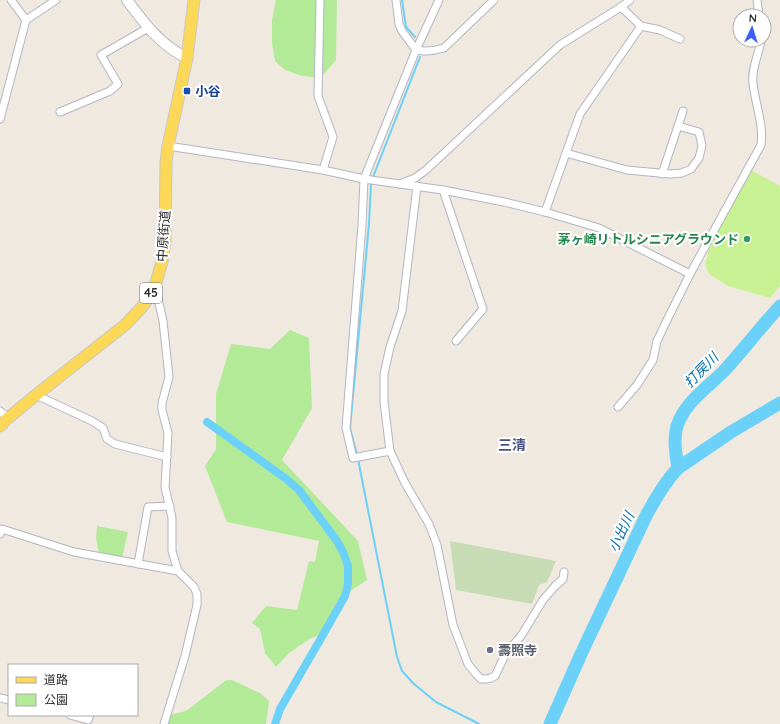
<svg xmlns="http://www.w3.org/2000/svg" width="780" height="724" font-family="Quicksand,'Noto Sans JP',sans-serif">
<rect width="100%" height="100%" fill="#f0e9df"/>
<g fill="#b3ea98">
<path d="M276,0H337L336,60L324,74L313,77L302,76L285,70L275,61L272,43V20Z"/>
<path d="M290,330L309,338L312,408L282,460L358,541L367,580L343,596L321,635L311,638L289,653L276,667L265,653L260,629L252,623L266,606L297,610L309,561L315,562L319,541L227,522L205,466L216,449V394L231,344L270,349Z"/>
<path d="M97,526L128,532L122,558L99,554L96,538Z"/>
<path d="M227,680H232L260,693L269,701L266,724H166L169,715L186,711L225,681Z"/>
</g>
<path fill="#c7dbb5" d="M450,541L556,561L547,582L539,585L532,604L456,590Z"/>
<path fill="#c8f193" d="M751,170L780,186V286L770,298L728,286L709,274L705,264L708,255L707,254L749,171Z"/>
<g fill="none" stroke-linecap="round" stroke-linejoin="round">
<g stroke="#6bd1f8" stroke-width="2">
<path d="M402,0L406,27L415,37"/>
<path d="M357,455L350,428L369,224L371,184L373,177L420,57"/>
<path d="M358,459L397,657L402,671L414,684L436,702L479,724"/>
</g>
<path stroke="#6bd1f8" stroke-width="8" d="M207,422L285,478L299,490L337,541L343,552L348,566V584L345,596L320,640L280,709L275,724"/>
<g stroke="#6bd1f8" stroke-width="13">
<path d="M678,468C676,454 673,440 677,426C685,402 707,388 724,371C743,350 761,327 780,306"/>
<path d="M550,724L581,654L646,516C655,499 665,482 678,468L731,432L780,403"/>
</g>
<defs>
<g id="street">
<path d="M11,0L26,20L56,0"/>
<path d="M320,0L318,96L333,137L323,170"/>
<path d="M396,0L399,24L402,31L416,50C426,52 434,51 444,48L494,0"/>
<path d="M757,0L759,16"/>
<path d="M621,7L641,26L660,30L680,39"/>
<path d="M60,112L110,91L118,84L101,55L148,28"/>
<path d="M0,119L26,20"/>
<path d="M168,146L323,170L364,179L400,184L415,178L426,170L560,45L621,7L630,0"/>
<path d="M566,153L627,170L670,174L682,173L691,169L699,158L702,146L699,132L678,126"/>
<path d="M662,174L683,111"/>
<path d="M400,184L443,190L504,202L545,212L599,228L690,274"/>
<path d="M417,186L402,311L390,347L384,374V402L390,451L405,483L429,524L437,545L453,625L468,664L476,674L481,679H486L491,678L495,676L506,653L521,636L543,600L555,586L563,579L564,572"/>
<path d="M443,190L483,309L456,341"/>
<path d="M545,212L580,114L641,26"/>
<path d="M155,286L163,321L169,377L162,403V410L168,433L165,487L172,518V551L178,571L194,587L197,594V605L185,656L164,724"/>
<path d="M36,395L92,421L103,428L107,439L115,444L167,457"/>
<path d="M618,407L637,385L653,360L657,341L668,318L690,274L761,145C764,124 755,104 753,83C751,68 759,55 761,40"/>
<path d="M0,411L8,418"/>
<path d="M390,451L353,458L346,428L362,225L364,179L416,50L439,0"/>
<path d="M0,534L2,529L74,552L178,571"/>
<path d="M138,564L148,507L170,506"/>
<path d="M0,698L9,700"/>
<path d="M70,715L88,720L90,715"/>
</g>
<path id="secondary" d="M127,0C144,23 160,45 187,58"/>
<path id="primary" d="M0,426L8,418L36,395L125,325L143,306L155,286L162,262L165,241L166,162L168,146L187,58L194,0"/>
</defs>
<use href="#street" stroke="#b3b5c2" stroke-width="9"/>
<use href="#secondary" stroke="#b3b5c2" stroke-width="12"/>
<use href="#primary" stroke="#c8c8c8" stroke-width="13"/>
<use href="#street" stroke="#fff" stroke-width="7"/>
<use href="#secondary" stroke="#fff" stroke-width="10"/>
<use href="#primary" stroke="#fcd858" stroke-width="11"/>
</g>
<rect fill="#1a4fb4" stroke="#fff" stroke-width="1.5" x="183" y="87" width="8" height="8" rx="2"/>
<circle fill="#2e9e5b" stroke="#fff" stroke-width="1.5" cx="747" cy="239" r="4"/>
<circle fill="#6b7280" stroke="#fff" stroke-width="1.5" cx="490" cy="650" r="4"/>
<g text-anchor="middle" stroke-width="4" stroke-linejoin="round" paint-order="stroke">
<rect fill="#fff" stroke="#6c6c6c" stroke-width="1" x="140" y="283" width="22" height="20" rx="3"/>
<g font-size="12" font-weight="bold" fill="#2d2d2d">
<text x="151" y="297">45</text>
</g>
<g font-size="13" font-weight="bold" fill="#164399" stroke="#fff" text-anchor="start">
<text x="195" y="96">小谷</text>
</g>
<g font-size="13" fill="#2d2d2d" stroke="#fff">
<text transform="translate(163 236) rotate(-86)" y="5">中原街道</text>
</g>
<g font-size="13" font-weight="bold" fill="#27864d" stroke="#fff" text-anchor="end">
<text x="739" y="244">茅ヶ崎リトルシニアグラウンド</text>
</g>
<g font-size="13" font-weight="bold" fill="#5b616d" stroke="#fff" text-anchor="start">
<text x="498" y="655">壽照寺</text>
</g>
<g font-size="14" font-style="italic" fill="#036fac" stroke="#fff">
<text transform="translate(701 370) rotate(-46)" y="5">打戻川</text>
<text transform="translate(621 532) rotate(-65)" y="5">小出川</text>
</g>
<g font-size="14" font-weight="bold" fill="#495383" stroke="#fff">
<text x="512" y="450">三清</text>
</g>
</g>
<rect x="8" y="664" width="130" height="52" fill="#ffffff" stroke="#ababab"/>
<rect x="16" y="677" width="20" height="6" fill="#fcd858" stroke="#ababab"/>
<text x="44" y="684" font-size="12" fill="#2d2d2d">道路</text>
<rect x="16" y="694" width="20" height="12" fill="#b3ea98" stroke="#ababab"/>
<text x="44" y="704" font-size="12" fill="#2d2d2d">公園</text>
<g transform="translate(752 28) rotate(4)"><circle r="19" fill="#ffffff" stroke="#ababab"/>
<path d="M0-3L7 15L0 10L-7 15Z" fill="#3d5eff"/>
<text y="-6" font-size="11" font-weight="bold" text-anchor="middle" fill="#2d2d2d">N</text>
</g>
</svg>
